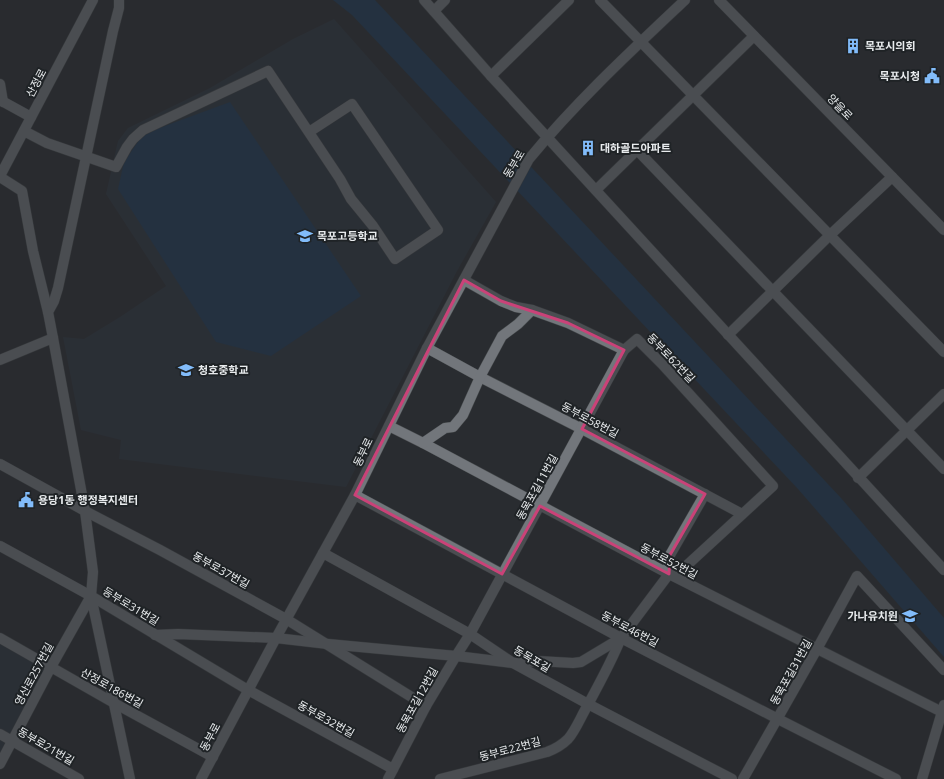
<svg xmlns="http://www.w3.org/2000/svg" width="944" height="779" font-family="'Open Sans','Noto Sans KR',sans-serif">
<rect width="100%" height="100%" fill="#292c30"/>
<g fill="#2c343d">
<path d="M334,19L496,202L457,271L346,487L119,459L121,440L81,430L63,337L84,339L120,317L166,286L106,194L118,141L128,128L210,88L293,39Z"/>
<path d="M0,638L51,667L0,762Z"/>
</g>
<g fill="#1d3854">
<path d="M333,0H375L841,498L944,618V657L798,489L352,15Z"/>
<path d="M230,102L361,296L271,356L216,342L118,189L124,162L142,136L154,130Z"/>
</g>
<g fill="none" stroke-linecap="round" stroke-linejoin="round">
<defs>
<g id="street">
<path d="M119,0V8L113,31L58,288L54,301L48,312L53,338L85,511L93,572L91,596L130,779"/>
<path d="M424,0L491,76L944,570"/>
<path d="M600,0L944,352"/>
<path d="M434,11L445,0"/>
<path d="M491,76L569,0"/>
<path d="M0,84L3,102"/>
<path d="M0,100L31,117"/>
<path d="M24,131L47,143L116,167L127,147L133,139L143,130L268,71L340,179L351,199L373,226L395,259L438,230L352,104L309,132"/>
<path d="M637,150L944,469"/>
<path d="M0,177L22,191L33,251L48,312"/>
<path d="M596,190L754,36"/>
<path d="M464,280L501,301L516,307L532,310L568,323L624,350"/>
<path d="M728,335L830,235L892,177"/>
<path d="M427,348L480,377L582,429L742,514"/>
<path d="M0,360L53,338"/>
<path d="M389,426L423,443L669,574L942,712"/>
<path d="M423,443L445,428L453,427L463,415L480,377L502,336L518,324L532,310"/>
<path d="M0,464L85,511L160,550L286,619L426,706"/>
<path d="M858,478L944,394"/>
<path d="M355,495L621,638L778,719L896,779"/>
<path d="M0,546L91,596L248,690L393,769"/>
<path d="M323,553L470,634L513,663L588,704L732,779"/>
<path d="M155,635L178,634L276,638L328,644L456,656L513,663L538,661L573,663L581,662L621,638"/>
<path d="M0,638L114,703L213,757"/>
<path d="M0,734L79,779"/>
<path d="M0,764L51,667L91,596"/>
<path d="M201,779L276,638L355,495L427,348L529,159C576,102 631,51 685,0"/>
<path d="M388,779L426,706L456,656L470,634L624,350L637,339L662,364L773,486L685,567L669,574"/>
<path d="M440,779L547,752C555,749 562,745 568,739C575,731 580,719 585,710C598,686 611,663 621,638L669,574L668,562L670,555L705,494"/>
<path d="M743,779L817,649L857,576L944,670"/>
<path d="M922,779L944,705"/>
</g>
<g id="secondary">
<path d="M719,0L944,230"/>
<path d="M0,176L93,0"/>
</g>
</defs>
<use href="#street" stroke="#45494b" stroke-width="11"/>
<use href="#secondary" stroke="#45494b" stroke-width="11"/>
<use href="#street" stroke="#72767b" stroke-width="10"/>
<use href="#secondary" stroke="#72767b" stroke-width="10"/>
</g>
<path d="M0 0H944V779H0ZM464,280L501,301L568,323L624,350L582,429L705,494L670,555L669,574L540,506L502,574L355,495Z" fill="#292c30" fill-opacity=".55" fill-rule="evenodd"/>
<path fill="none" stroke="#ca4278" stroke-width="3" stroke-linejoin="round" d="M464,280L501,301L568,323L624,350L582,429L705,494L670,555L669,574L540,506L502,574L355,495Z"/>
<defs>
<symbol id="building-bare" viewBox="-9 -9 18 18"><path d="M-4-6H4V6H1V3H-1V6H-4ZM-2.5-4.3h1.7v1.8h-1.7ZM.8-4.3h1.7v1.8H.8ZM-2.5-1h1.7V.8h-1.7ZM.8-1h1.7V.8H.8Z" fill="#82bcfa" stroke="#1f2326" stroke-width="2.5" paint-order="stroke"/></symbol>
<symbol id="civic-bare" viewBox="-9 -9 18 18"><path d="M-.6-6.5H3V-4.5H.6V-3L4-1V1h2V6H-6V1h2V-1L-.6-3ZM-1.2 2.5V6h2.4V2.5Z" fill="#82bcfa" stroke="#1f2326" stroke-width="2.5" paint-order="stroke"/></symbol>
<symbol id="school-bare" viewBox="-9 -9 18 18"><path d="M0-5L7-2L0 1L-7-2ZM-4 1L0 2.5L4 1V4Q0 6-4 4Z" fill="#82bcfa" stroke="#1f2326" stroke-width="2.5" paint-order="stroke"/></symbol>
</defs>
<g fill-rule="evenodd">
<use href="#building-bare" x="842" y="35" width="22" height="22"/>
<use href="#civic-bare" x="921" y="65" width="22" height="22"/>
<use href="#building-bare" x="577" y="137" width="22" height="22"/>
<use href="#school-bare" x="294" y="225" width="22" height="22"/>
<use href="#school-bare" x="175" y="359" width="22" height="22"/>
<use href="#civic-bare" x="15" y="489" width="22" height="22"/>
<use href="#school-bare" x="899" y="605" width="22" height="22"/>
</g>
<g text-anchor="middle" stroke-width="4" stroke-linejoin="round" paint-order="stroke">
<g font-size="11" font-weight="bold" fill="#e9ecee" stroke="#1f2326" text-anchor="start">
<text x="865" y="50">목포시의회</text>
<text x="920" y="80" text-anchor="end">목포시청</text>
<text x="600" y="152">대하골드아파트</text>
<text x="317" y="240">목포고등학교</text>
<text x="198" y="374">청호중학교</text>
<text x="38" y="504">용당1동 행정복지센터</text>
<text x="898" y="620" text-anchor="end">가나유치원</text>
</g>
<g font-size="11" fill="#e9ecee" stroke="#1f2326">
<text transform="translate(36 83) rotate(-62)" y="4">산정로</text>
<text transform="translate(840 107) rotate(46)" y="4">양을로</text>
<text transform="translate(514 164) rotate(-59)" y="4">동부로</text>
<text transform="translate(671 358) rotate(46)" y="4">동부로62번길</text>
<text transform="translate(590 420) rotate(28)" y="4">동부로58번길</text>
<text transform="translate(363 452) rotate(-64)" y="4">동부로</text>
<text transform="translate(537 487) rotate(-61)" y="4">동목포길11번길</text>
<text transform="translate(669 561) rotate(28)" y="4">동부로52번길</text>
<text transform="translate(221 570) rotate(29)" y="4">동부로37번길</text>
<text transform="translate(131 606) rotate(31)" y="4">동부로31번길</text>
<text transform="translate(630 629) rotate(28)" y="4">동부로46번길</text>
<text transform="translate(532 659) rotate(30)" y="4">동목포길</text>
<text transform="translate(791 672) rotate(-61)" y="4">동목포길31번길</text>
<text transform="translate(34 674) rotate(-62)" y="4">영산로257번길</text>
<text transform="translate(112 688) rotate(29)" y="4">산정로186번길</text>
<text transform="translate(417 700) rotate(-61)" y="4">동목포길12번길</text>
<text transform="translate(326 719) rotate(29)" y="4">동부로32번길</text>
<text transform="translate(210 737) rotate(-62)" y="4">동부로</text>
<text transform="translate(46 746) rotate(30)" y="4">동부로21번길</text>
<text transform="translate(510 749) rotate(-15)" y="4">동부로22번길</text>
</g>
</g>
</svg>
